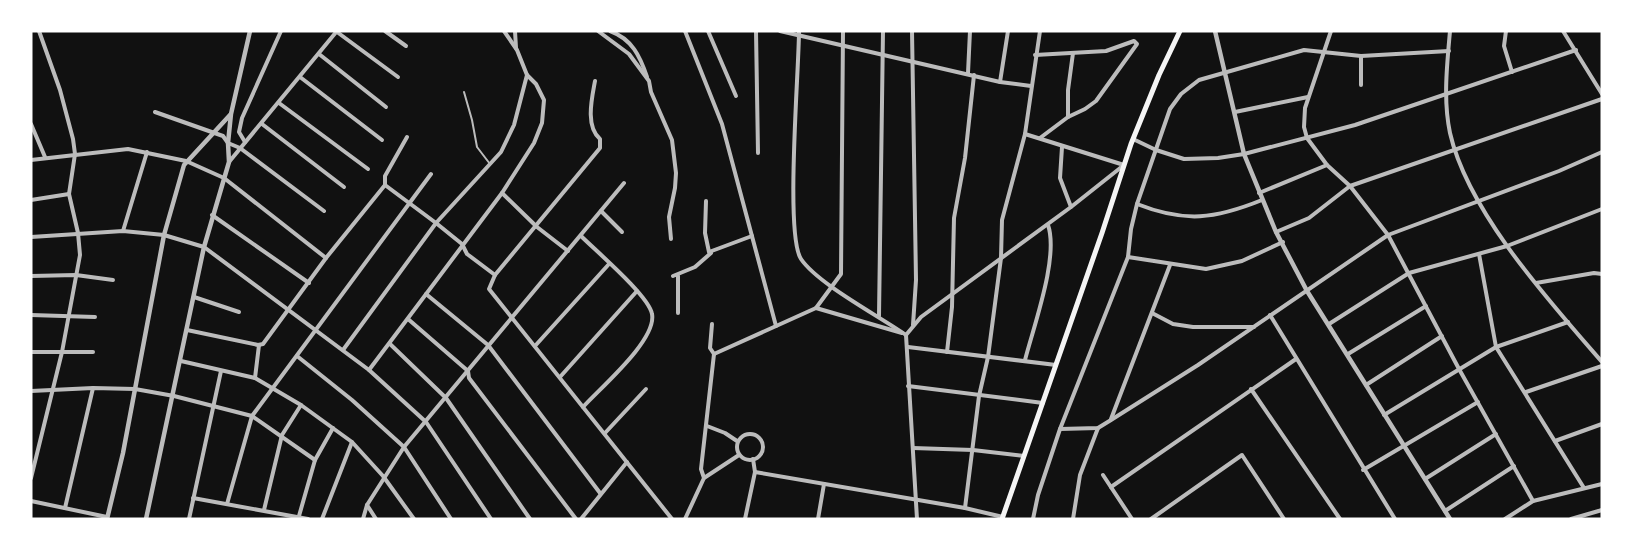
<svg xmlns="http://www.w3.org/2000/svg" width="1633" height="550" font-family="'Noto Sans',sans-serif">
<rect width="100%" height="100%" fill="#111"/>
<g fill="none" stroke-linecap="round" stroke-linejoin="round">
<path stroke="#bcbcbc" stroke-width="2" d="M464,92L472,120L477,147L490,164"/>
<g stroke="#bcbcbc" stroke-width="4">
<path d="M385,31L406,46"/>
<path d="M515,31L516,48"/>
<path d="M598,31L629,54L649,81L651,92L672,140L676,173L675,188L669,217L671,239"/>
<path d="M610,31C632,39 640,56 647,77"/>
<path d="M685,31L722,124L776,326"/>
<path d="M708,31L736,96"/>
<path d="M756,31L758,153"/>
<path d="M780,31L1000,82L1031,86"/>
<path d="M799,31C799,70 785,235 801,259C818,284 879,316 906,335"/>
<path d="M912,31L916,280L913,325"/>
<path d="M1331,31L1305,108L1304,127L1307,138L1327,165L1350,186L1388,235L1459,369L1533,501"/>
<path d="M1450,31C1447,65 1443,100 1450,133C1468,212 1550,302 1602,362"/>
<path d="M1506,31L1504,46L1512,72"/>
<path d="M1563,31L1602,94"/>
<path d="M337,32L398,77"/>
<path d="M319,54L386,107"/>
<path d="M1035,55L1106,51L1134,41L1137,44L1096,101L1085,109L1068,117L1040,138"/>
<path d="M1361,56V85"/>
<path d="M968,73L970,31"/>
<path d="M300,77L382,140"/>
<path d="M595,81C592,98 585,126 600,139V148L495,275L489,289L672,519"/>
<path d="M1000,82L1008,31"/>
<path d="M279,103L368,169"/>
<path d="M155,112L223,136L228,143L240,148L324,211"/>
<path d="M1235,112L1308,97"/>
<path d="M1068,117V90L1073,53"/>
<path d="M31,124L45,157"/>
<path d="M262,124L344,187"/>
<path d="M1025,134L1124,165"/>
<path d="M1133,139L1156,150L1184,159L1218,158L1244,154L1355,125L1576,50"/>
<path d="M245,142L239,132L242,118L281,31"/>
<path d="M1062,147L1060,178L1071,207"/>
<path d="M31,160L128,149L186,161L224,178L326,258"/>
<path d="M229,162L337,31"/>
<path d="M385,185L436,223L462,244L467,254L495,275"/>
<path d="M502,193L537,227L568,251"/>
<path d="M1259,193L1327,165"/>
<path d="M31,200L69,194"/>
<path d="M706,201L705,233L709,252L752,236"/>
<path d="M1137,204C1185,223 1215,219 1262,200"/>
<path d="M601,211L622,232"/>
<path d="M212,215L309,283"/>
<path d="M123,231L147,152"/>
<path d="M1276,232L1309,218L1350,186L1602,99"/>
<path d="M581,236C596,251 649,296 652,314C657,340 600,388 583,407"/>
<path d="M31,237L123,231L164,235L204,247L369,370L426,422L491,519"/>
<path d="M1479,254L1496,347L1584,488"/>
<path d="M1128,257L1206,269L1242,261L1283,242"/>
<path d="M31,276L76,275L113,280"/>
<path d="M673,276L695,267L711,253"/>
<path d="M1536,283L1594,273L1602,274"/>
<path d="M426,294L488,345L600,493"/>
<path d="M194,297L239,312"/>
<path d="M816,308L841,274L843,31"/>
<path d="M678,313V276"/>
<path d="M1152,313L1173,324L1193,327H1254"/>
<path d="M31,315L95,317"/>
<path d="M1270,315L1395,519"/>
<path d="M879,316L883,31"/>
<path d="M408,319L468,371L469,378L576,519"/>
<path d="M712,324L710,348L714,354"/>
<path d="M1329,324L1409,273L1507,246L1602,209"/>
<path d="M187,330L258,345L263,344L326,258L385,185V176L407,137"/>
<path d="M906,335L921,317L1071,207L1124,165"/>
<path d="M906,335L917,519"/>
<path d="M390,344L446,398L530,519"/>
<path d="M535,346L609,264"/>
<path d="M908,347L1056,365"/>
<path d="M343,350L436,223L501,152L514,125L527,75"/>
<path d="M31,352H93"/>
<path d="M947,352L952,307L954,218L965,158L974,75"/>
<path d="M714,354L816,308L902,333"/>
<path d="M1348,354L1426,306"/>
<path d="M297,356L352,400L404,447L451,519"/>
<path d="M1025,360C1034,325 1059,257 1048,225"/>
<path d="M181,361L255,378L301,405L352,442L383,476L414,519"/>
<path d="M369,370L502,193L534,143L542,123L544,100L536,84L527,75L517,50L504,31"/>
<path d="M560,377L637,291"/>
<path d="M255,378L259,345"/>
<path d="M1366,385L1442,336"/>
<path d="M908,386L1043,403"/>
<path d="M1251,389L1340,519"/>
<path d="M31,391L93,388L135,389L174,396L252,416L315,460"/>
<path d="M1526,392L1602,366"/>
<path d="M1384,415L1496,347L1568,322"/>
<path d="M1111,419L1170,265"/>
<path d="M707,426L725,433L737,441"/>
<path d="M1060,429L1098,428L1111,420L1198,365L1388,235L1559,171L1602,152"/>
<path d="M605,433L646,389"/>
<circle cx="750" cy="447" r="13"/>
<path d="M1555,441L1602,424"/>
<path d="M913,448L973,450L1024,456"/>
<path d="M1363,470L1478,402"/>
<path d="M755,472L965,508L1003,517"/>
<path d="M1103,475L1132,519"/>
<path d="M31,478L62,352L80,255L78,233L69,194L75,154L73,139L60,90L39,31"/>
<path d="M704,478L701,469L714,354"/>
<path d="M1425,479L1496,434"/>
<path d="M1111,487L1296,359"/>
<path d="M193,498L308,519"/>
<path d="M31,501L107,517"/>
<path d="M227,504L252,416L431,174"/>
<path d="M367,505L376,519"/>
<path d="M65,508L93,388"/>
<path d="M965,508L979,396L988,357L1001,258L1002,220L1025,134L1040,31"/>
<path d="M264,510L282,435L301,405"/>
<path d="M1445,511L1514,466"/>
<path d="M299,516L315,460L333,428"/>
<path d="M189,519L221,371"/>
<path d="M322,519L352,442"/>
<path d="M363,519L367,505L404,447L624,183"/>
<path d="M581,519L627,462"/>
<path d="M685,519L704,478L739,455"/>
<path d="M745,519L755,472L753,459"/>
<path d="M818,519L824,484"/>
<path d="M1033,519L1038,495L1060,429L1128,257L1131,229L1137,204L1170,109L1181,94L1199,80L1304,50L1361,56L1449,51"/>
<path d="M1073,519L1080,475L1098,428"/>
<path d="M1151,519L1242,455L1284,519"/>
<path d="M1505,519L1533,501L1602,484"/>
<path d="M1571,519L1602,510"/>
</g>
<g stroke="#bcbcbc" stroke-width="4.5">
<path d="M1215,31L1244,154L1276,232L1307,291L1450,519"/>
<path d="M107,519L123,453L164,235L184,165L230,115"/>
<path d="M146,519L204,247L229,162L228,143L231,114L250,31"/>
</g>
<path stroke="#f5f5f5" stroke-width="5" d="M1002,519L1102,233L1131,144L1159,75L1180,31"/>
</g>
<rect width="1633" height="550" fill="none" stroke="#ffffff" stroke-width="65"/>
</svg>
